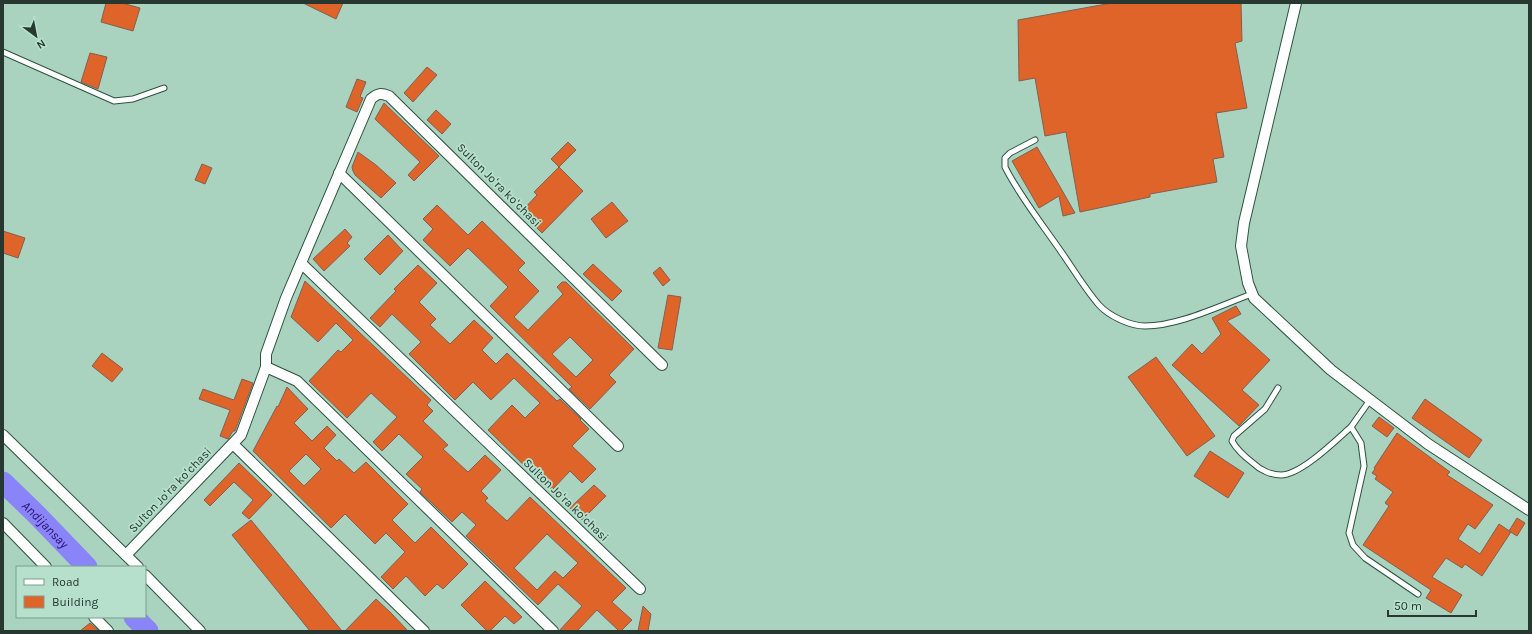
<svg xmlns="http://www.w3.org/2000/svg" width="1532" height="634" font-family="Karla,sans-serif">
<rect width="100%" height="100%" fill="#a9d3be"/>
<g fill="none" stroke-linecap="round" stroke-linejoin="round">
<g stroke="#8984f7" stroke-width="21">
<path id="s1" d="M3,482L36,514L87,567"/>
<path d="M134,617L148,631"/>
</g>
</g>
<g fill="#de642a" stroke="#845f50" fill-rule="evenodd">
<path d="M106,3H122L140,8L133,31L101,22Z"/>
<path d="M303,3H343L336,19Z"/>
<path d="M1112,3H1241L1242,41L1235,43L1247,108L1216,113L1224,157L1213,159L1217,182L1150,194V197L1080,212L1066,132L1045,136L1035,78L1019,81L1018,20Z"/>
<path d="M90,53L107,57L98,89L81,82Z"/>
<path d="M427,67L437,75L413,102L404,93Z"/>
<path d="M357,79L366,82L360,97L363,98L357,112L346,107Z"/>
<path d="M384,103L439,156L414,181L408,175L420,162L375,119Z"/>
<path d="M436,110L451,124L442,134L427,120Z"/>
<path d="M568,142L576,150L559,167L551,159Z"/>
<path d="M1037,147L1059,185L1075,213L1063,216L1059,196L1039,208L1012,161Z"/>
<path d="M358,152L376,165L396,183L381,198L355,175L353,171L352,167Z"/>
<path d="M202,164L212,168L205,184L195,180Z"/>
<path d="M559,167L583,191L542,233L521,212L537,195L534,192Z"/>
<path d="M612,202L628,221L606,238L591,219Z"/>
<path d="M437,205L468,235L482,221L525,263L518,270L539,291L514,317L528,330L563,294L557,287L562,282H566L634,349L609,375L616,382L590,409L569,389L572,387L490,306L508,287L468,248L450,266L423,240L433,229L423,219ZM570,337L593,360L576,377L552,354Z"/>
<path d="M345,229L352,237L347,243L350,246L324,271L313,259Z"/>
<path d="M3,231L25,238L18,258L3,253Z"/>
<path d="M388,235L403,251L380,275L364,259Z"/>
<path d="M593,264L622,291L612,301L583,274Z"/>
<path d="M418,265L437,283L419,302L436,319L430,325L450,344L474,320L493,338L482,350L496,364L507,353L557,401L560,399L581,419L580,420L589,429L572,446L596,469L582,483L570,471L552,490L540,479L539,480L488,430L512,405L525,418L540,403L514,378L491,400L473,382L455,400L409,354L421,342L392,314L380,327L370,318L396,291L394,289Z"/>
<path d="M660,267L670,280L663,286L653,273Z"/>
<path d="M305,281L431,400L427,405L433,411L423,421L448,445L443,449L468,472L485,455L501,470L481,491L488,498L485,501L507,521L530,497L626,588L612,602L632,620L621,631H619L597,610L577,631H559L582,606L558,584L538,605L466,536L476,525L462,512L452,522L420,492L422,489L406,474L423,457L399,434L382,451L373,442L397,417L371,393L347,418L309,381L338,350L341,352L353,340L336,323L318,342L291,317ZM547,534L578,563L563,578L555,571L537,590L514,568Z"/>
<path d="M668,295L681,297L672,350L658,348Z"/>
<path d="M1236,306L1241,314L1227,321L1270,360L1242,390L1259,405L1239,426L1172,365L1192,344L1202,354L1221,334L1212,318Z"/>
<path d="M102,353L123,369L112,382L92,366Z"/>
<path d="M1156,357L1215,436L1187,456L1128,377Z"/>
<path d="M242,379L253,383L235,431H233L228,439L220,436L230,410L199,399L203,389L234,400Z"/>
<path d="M287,387L308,409L294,423L312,441L327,426L336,435L324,448L337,461L339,459L354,473L366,462L408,504L392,520L415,543L431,527L468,564L443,589L437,584L425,596L406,576L393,589L381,577L405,552L386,533L375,544L345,514L331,528L253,451L277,406L278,407ZM306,454L321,469L304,486L289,471Z"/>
<path d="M1425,399L1482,440L1469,458L1412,418Z"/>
<path d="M1379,417L1394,428L1387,437L1372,426Z"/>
<path d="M1397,433L1450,472L1447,475L1493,505L1475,529L1468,524L1458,539L1480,554L1499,524L1511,532L1482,576L1465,564L1462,568L1446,558L1432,577L1462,595L1451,613L1426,598L1431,590L1363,545L1389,506L1385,503L1393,492L1375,479L1377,476L1372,473L1375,469L1374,468Z"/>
<path d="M1210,451L1244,473L1228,498L1194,476Z"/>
<path d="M239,463L272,495L249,519L242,513L253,500L234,482L210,506L204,500Z"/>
<path d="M594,485L606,496L582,520L570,508Z"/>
<path d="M1517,518L1525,523L1517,536L1509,531Z"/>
<path d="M251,520L342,631H310L232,535Z"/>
<path d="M485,581L522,617L514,624L505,616L490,631H487L461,605Z"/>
<path d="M376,599L391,613L408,631H345Z"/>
<path d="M643,606L651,614L648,631H638Z"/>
<path d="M90,623L99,631H80Z"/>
</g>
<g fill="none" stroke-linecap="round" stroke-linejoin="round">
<defs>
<g id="service">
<path d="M3,52L114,101L133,99L164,88"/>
<path d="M1035,140L1010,153L1005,158V167C1020,197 1043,225 1062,253C1074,270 1085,289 1099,305C1109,316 1130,326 1145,326C1179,326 1221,305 1252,294"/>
<path d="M1278,388L1265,409L1234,436L1232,441C1237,450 1245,457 1253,463C1260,470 1271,475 1281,475C1301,475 1336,440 1351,427"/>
<path d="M1370,400L1351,427L1361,443L1364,466L1349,533L1353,545L1365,558L1418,594"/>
</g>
<g id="minor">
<path d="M1296,3L1244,223L1241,246L1248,283L1254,298L1331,370L1428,444L1529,510"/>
<path d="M339,173L618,446"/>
<path d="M301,263L640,589"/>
<path d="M266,367L297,381L553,631"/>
<path d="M3,435L138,567"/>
<path d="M233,444L424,631"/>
<path d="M3,523L46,567"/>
<path d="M126,555L241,435L266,367V354L286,298L371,99C378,93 381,93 389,96L662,365"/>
<path d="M145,575L200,631"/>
<path d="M94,617L108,631"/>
</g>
</defs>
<use href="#service" stroke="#2c5241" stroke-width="7"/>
<use href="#minor" stroke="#2c5241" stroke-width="12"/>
<use href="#service" stroke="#fff" stroke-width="5"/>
<use href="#minor" stroke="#fff" stroke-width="10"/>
</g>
<g text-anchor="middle" stroke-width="3.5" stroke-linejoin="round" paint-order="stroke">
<g font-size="12" fill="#273830" stroke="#b6e0cb">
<text transform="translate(499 185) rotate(45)" y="4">Sulton Joʻra koʻchasi</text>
<text transform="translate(170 490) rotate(-46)" y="4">Sulton Joʻra koʻchasi</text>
<text transform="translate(566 500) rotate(44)" y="4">Sulton Joʻra koʻchasi</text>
</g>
<g font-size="13" font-style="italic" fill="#2a0f77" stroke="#b6e0cb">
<text dy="5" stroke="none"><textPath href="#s1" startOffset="60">Andijansay</textPath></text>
</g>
</g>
<rect width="1532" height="634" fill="none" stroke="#273830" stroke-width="8"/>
<rect x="16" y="566" width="130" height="52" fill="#b6e0cb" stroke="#7d9d8d"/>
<rect x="24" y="579" width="20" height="6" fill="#ffffff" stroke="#7d9d8d"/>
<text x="52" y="586" font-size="12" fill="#273830">Road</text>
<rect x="24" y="596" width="20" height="12" fill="#de642a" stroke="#7d9d8d"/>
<text x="52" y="606" font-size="12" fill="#273830">Building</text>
<g transform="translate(36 36) rotate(148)" stroke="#b6e0cb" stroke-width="3" paint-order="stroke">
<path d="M0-3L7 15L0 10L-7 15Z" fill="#273830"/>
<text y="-6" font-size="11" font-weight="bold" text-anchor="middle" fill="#273830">N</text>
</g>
<path d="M1388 610v6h88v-6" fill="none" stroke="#273830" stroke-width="2"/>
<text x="1394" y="610" font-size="12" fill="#273830" stroke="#b6e0cb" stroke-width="3" paint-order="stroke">50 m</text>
</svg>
